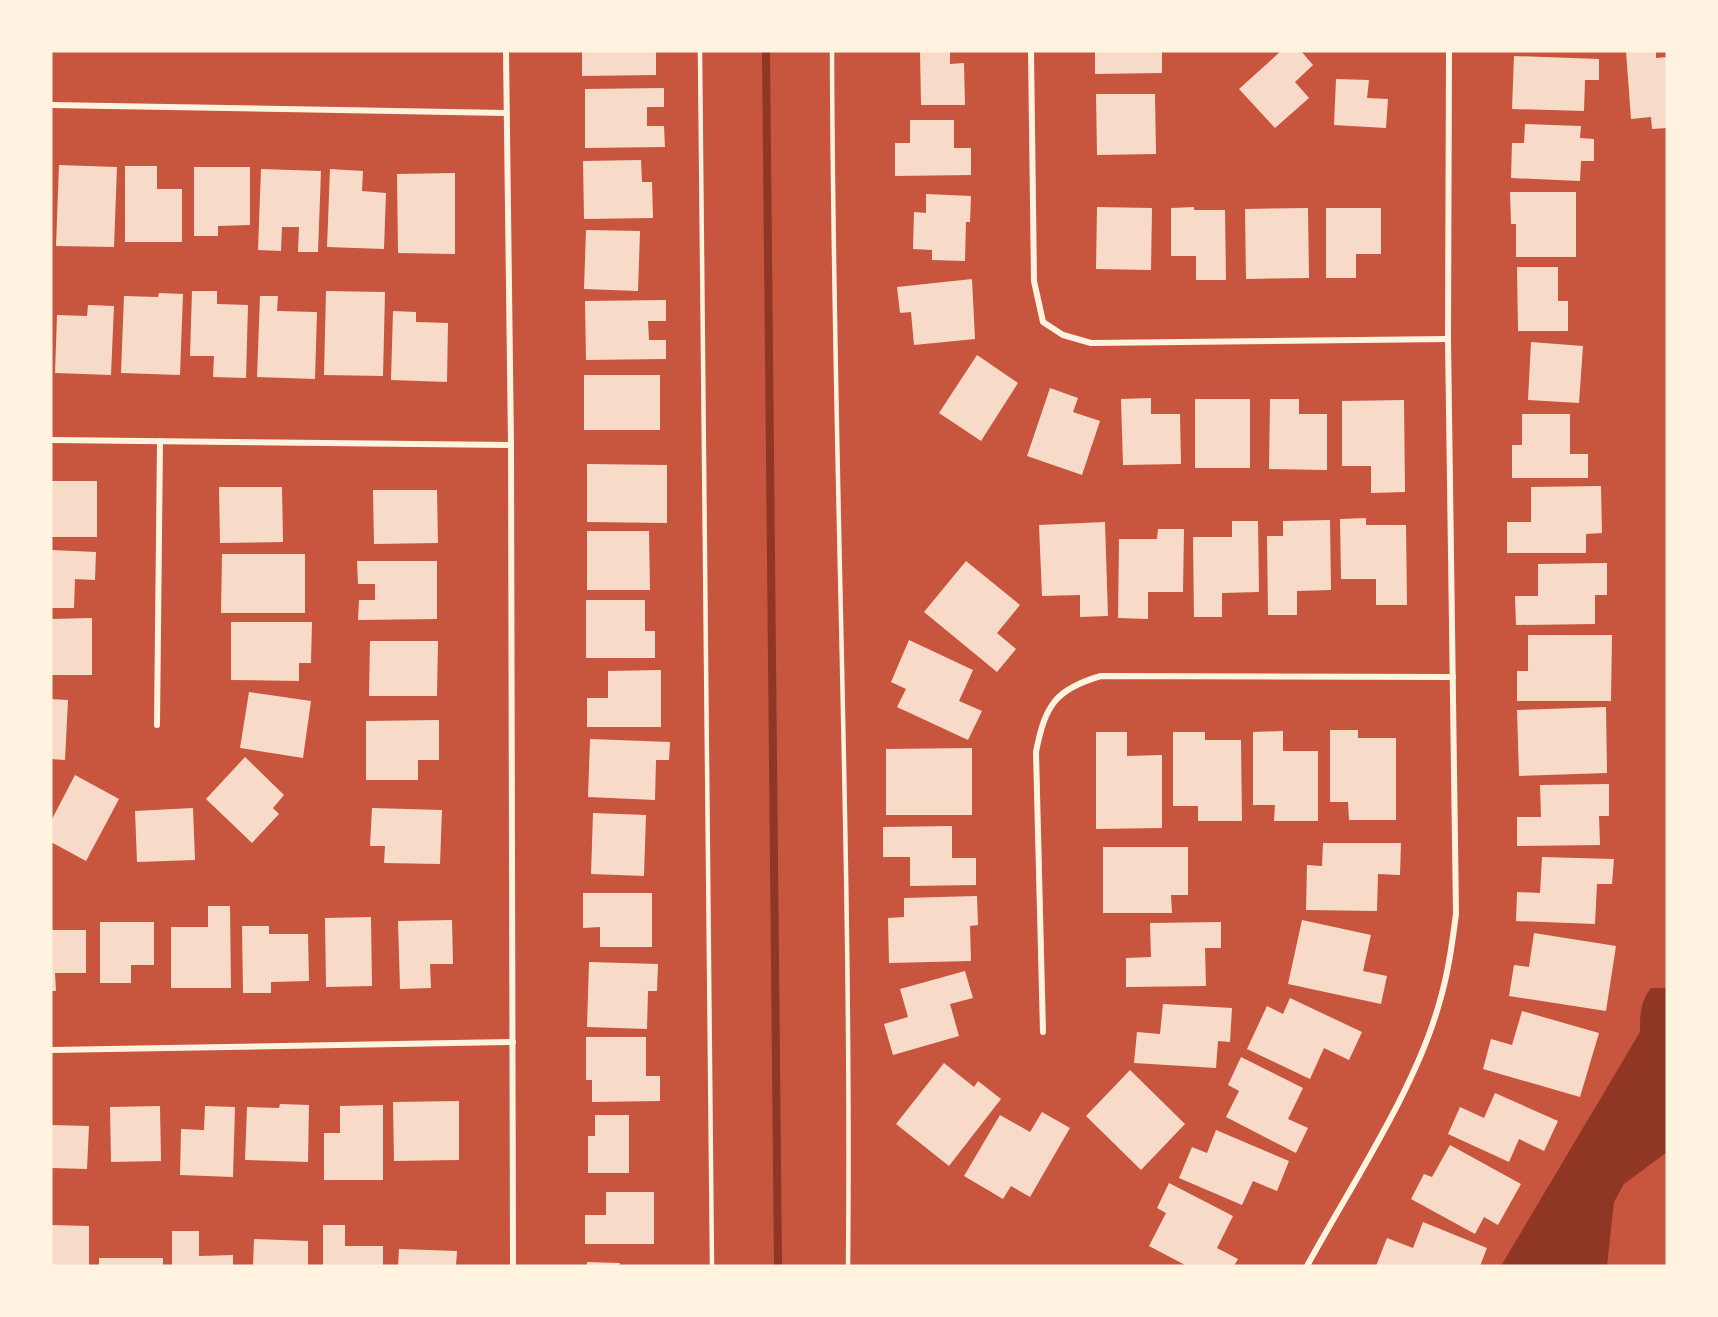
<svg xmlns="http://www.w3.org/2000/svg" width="1718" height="1317" font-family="'Sofia Sans Condensed',sans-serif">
<rect width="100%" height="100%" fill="#c8553d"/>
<path fill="#8f3625" d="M1651,988H1667V1152L1624,1184L1614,1202L1607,1266H1501L1640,1032C1640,1015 1640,1002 1651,988Z"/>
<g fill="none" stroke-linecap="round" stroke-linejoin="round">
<path stroke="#8f3625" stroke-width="8" d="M766,51L778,1266"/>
</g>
<g fill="#f7dbc8">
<path d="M582,51H656V75L582,76Z"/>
<path d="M920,51H950V64L964,63L965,105H921Z"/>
<path d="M1095,51H1162V73L1095,74Z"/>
<path d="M1281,51H1301L1313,65L1295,82L1309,98L1275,128L1239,89Z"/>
<path d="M1626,51H1656V58L1667,57V128L1652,129L1651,117L1631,119Z"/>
<path d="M1514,56L1599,59V80H1585L1584,111L1512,109Z"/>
<path d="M1336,79L1369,80L1367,98L1388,99L1386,128L1334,125Z"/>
<path d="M664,88V107H647V126H664L665,147L585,148V89Z"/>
<path d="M1096,94H1155L1156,154L1097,155Z"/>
<path d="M910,120H954V148H971V175L895,176V143H910Z"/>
<path d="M1525,124L1581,126L1580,138L1594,139V161H1581L1580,181L1511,178L1512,143H1524Z"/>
<path d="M641,160L642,182H652L653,218L584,219L583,161Z"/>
<path d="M59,165L117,167L114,247L56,246Z"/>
<path d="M125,166H157V189H182V242H125Z"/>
<path d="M194,167H250V225L218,226V236H194Z"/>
<path d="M261,169L321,171L318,252H298L299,227H282L281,251L258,250Z"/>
<path d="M330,169L363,171L362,191L386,193L384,249L327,247Z"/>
<path d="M455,173V254L398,253L397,174Z"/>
<path d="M1510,192H1576V257H1516V224H1511Z"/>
<path d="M926,194L971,196L970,222H966L965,261L932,260V250L913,249L914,212L926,213Z"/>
<path d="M1097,207L1152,208L1151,270L1096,269Z"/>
<path d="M1194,207V210H1225L1226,280H1196V256H1171V208Z"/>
<path d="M1308,208L1309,278L1246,279L1245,209Z"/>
<path d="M1326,208H1381V254H1356V278H1326Z"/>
<path d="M586,230L640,231L638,291L584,289Z"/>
<path d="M1517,267H1558V301H1568V331H1518Z"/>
<path d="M972,279L975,339L914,345L911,312L900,313L897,287Z"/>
<path d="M192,291H217V304L248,305L246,378L213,377L214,356H190Z"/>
<path d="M326,291L385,292L383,376L324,375Z"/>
<path d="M159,293L183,294L180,375L121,373L124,296L158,297Z"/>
<path d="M260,296H278L277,311L317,312L315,379L257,377Z"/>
<path d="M666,300V321H648L649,340H666V359L586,360L585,301Z"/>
<path d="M88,305L114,306L111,375L55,373L57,315L87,316Z"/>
<path d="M393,311L416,312V322L448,323L447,382L391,380Z"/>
<path d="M1531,342L1583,346L1579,403L1528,400Z"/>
<path d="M977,355L1018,383L981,441L939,413Z"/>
<rect x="584" y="375" width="76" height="55"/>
<path d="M1050,388L1078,398L1073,412L1100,421L1082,475L1027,456Z"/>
<path d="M1151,398V414H1180L1181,464L1123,465L1121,399Z"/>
<rect x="1195" y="399" width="55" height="69"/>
<path d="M1270,399H1299V414H1327V470L1269,469Z"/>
<path d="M1404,400L1405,492L1371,493V466H1342V401Z"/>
<path d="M1522,414H1570V454H1588V478H1512V445H1522Z"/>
<path d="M587,464L667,465V523L587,522Z"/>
<rect x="51" y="481" width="46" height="56"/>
<path d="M1601,486L1602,533L1586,534V553H1507V522H1531V487Z"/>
<path d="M219,487H282L283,542L220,543Z"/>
<path d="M373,490H437L438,543L374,544Z"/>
<path d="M1366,518V525H1406L1407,605H1376V579H1341L1340,519Z"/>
<path d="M1330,520L1331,590L1297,591V615H1268L1267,536H1283V521Z"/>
<path d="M1232,521H1258L1259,592L1222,593V617H1194L1193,537H1232Z"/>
<path d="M1105,522L1108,616L1080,617V595L1042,596L1039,525Z"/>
<path d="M1158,529H1184L1183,592H1148V619L1118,618L1119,539H1157Z"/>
<path d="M587,531H649L650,590H587Z"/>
<path d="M51,550L96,552L95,580L75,579L74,608H51Z"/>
<path d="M222,554H305V613H221Z"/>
<path d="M357,561H437V619L358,620L359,600H375V584H358Z"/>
<path d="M966,561L1020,605L997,633L1016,649L997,672L924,612Z"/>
<path d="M1607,563V595H1595V624L1516,625L1515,596H1538V564Z"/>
<path d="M586,600H645V631H655V658H586Z"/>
<path d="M92,618V675H51V619Z"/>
<path d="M231,622H312L311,663H299V681L231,680Z"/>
<path d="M1528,635H1612L1611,701H1517V671H1528Z"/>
<path d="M909,640L973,670L959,701L982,711L968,740L897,707L906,689L891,682Z"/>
<path d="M370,641H438L437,696H369Z"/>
<path d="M661,670V727H587V698H608V671Z"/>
<path d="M249,692L311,701L303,758L240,748Z"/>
<path d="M51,699L68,700L65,760L51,759Z"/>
<path d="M1606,707L1607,773L1519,776L1517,710Z"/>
<path d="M439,720V760H418V780H366V721Z"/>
<path d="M1330,730H1358V738H1396V820H1349L1348,802H1330Z"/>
<path d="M1283,731V751H1318V821H1274L1275,805H1253V732Z"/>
<path d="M1096,732H1127V756L1162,755V828L1096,829Z"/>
<path d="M1173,732H1205V740H1241L1242,821H1198V806H1173Z"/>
<path d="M590,739L670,742L669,760H656L655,800L588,797Z"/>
<path d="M972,748V815H886V749Z"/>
<path d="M245,757L284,795L273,808L279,814L252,843L206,799Z"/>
<path d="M75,775L119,799L86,861L51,842V821Z"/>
<path d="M1609,784V816H1599L1600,845L1517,846V817H1541L1540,785Z"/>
<path d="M193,808L195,860L137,862L135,811Z"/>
<path d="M372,808L442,810L440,864L384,863L385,846H370Z"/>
<path d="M593,813L646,815L644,876L591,874Z"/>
<path d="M952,826V858H976V885L910,886V857H883V827Z"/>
<path d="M1323,843H1401L1400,875L1378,874L1377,911L1306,910L1307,865L1322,866Z"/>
<path d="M1103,847H1188V895H1171L1172,913H1103Z"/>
<path d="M1542,857L1614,859L1612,884H1597L1595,924L1516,921L1517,892L1540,893Z"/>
<path d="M583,893H652V947H600V927L583,928Z"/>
<path d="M977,896L978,925L970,926L971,961L889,963L888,918L904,917V898Z"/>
<path d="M208,906H230L231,988H171V927H208Z"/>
<path d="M371,917L372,986L326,987L325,918Z"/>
<path d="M452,920L453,964H430L431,988L400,989L398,921Z"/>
<path d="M1302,920L1371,935L1363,971L1387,976L1381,1004L1288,984Z"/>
<path d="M100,922H154V965H131V983H100Z"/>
<path d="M1221,922V948H1205L1206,986L1126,987V958L1151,957L1150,923Z"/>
<path d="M242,926H269V934H308L309,981L271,982V993H243Z"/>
<path d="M51,930H86V973H55L56,991H51Z"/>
<path d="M1534,933L1616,946L1606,1011L1509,996L1514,965L1529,967Z"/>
<path d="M589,962L658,964L657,991H648L647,1029L587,1027Z"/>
<path d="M965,971L973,998L950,1004L959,1036L893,1055L884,1024L908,1017L900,989Z"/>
<path d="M1290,998L1362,1032L1349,1060L1324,1048L1310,1079L1247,1049L1267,1006L1283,1014Z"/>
<path d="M1163,1004L1232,1008L1230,1042L1218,1041L1216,1068L1134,1063L1137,1032L1160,1034Z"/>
<path d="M1522,1011L1599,1033L1580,1097L1483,1069L1491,1039L1512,1045Z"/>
<path d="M586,1037H646V1076H660V1101L592,1102V1080H586Z"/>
<path d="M1241,1057L1303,1088L1288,1119L1308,1128L1296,1153L1226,1117L1239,1091L1228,1085Z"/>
<path d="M944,1063L974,1087L978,1081L1001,1099L949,1166L896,1124Z"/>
<path d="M1130,1070L1185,1124L1141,1170L1086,1116Z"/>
<path d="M1495,1093L1558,1121L1544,1151L1519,1139L1509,1162L1448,1134L1460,1107L1484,1118Z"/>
<path d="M459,1101V1160L394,1161L393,1102Z"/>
<path d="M280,1104L309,1105L308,1162L245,1160L247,1107L279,1108Z"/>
<path d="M383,1105V1180H324V1133H340V1106Z"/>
<path d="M160,1106L161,1161L111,1162L110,1107Z"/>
<path d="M205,1106L235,1107L233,1177L180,1175L181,1129L204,1130Z"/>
<path d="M1042,1112L1070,1128L1030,1197L1011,1186L1003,1199L964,1176L1000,1115L1030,1132Z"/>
<path d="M595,1115H629V1173H588V1136H595Z"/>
<path d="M51,1125L89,1126L87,1169L51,1168Z"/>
<path d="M1216,1130L1289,1161L1277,1191L1253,1181L1242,1205L1179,1178L1192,1147L1207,1153Z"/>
<path d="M1450,1145L1521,1184L1498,1225L1484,1217L1475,1234L1411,1199L1424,1174L1432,1177Z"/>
<path d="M1169,1183L1233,1216L1217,1248L1238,1259L1234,1266H1187L1149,1246L1166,1213L1157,1208Z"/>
<path d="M606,1192H654V1244H585V1215H606Z"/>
<path d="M1423,1222L1487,1248L1480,1266H1376L1387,1238L1413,1248Z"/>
<path d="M51,1225L89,1226V1266H51Z"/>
<path d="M323,1225H345V1246H383V1266H323Z"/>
<path d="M172,1231H199V1256L233,1255V1266H172Z"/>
<path d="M254,1239L308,1241V1266H253Z"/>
<path d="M399,1249L457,1251L456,1266H398Z"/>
<rect x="99" y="1258" width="64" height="8"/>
<path d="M587,1262L620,1263L619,1266H587Z"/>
</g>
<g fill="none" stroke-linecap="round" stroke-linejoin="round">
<g stroke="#fff3e0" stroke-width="4.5">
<path d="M700,51L712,1266"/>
<path d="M832,51C833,456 852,861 848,1266"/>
</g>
<g stroke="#fff3e0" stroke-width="6">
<path d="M506,51L511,445L513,1266"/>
<path d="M1031,51L1034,281L1043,322L1063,335L1091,343L1448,339"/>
<path d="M51,105L506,113"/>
<path d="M51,440L511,445"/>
<path d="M157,725L160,441"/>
<path d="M1043,1032L1036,752C1045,706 1055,689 1101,676L1453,677"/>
<path d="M51,1050L513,1042"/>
<path d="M1307,1266C1350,1187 1415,1090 1439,1004C1448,974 1452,945 1456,914L1448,339L1449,51"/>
</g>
</g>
<rect width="1718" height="1317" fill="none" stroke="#fff3e0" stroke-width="105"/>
</svg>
